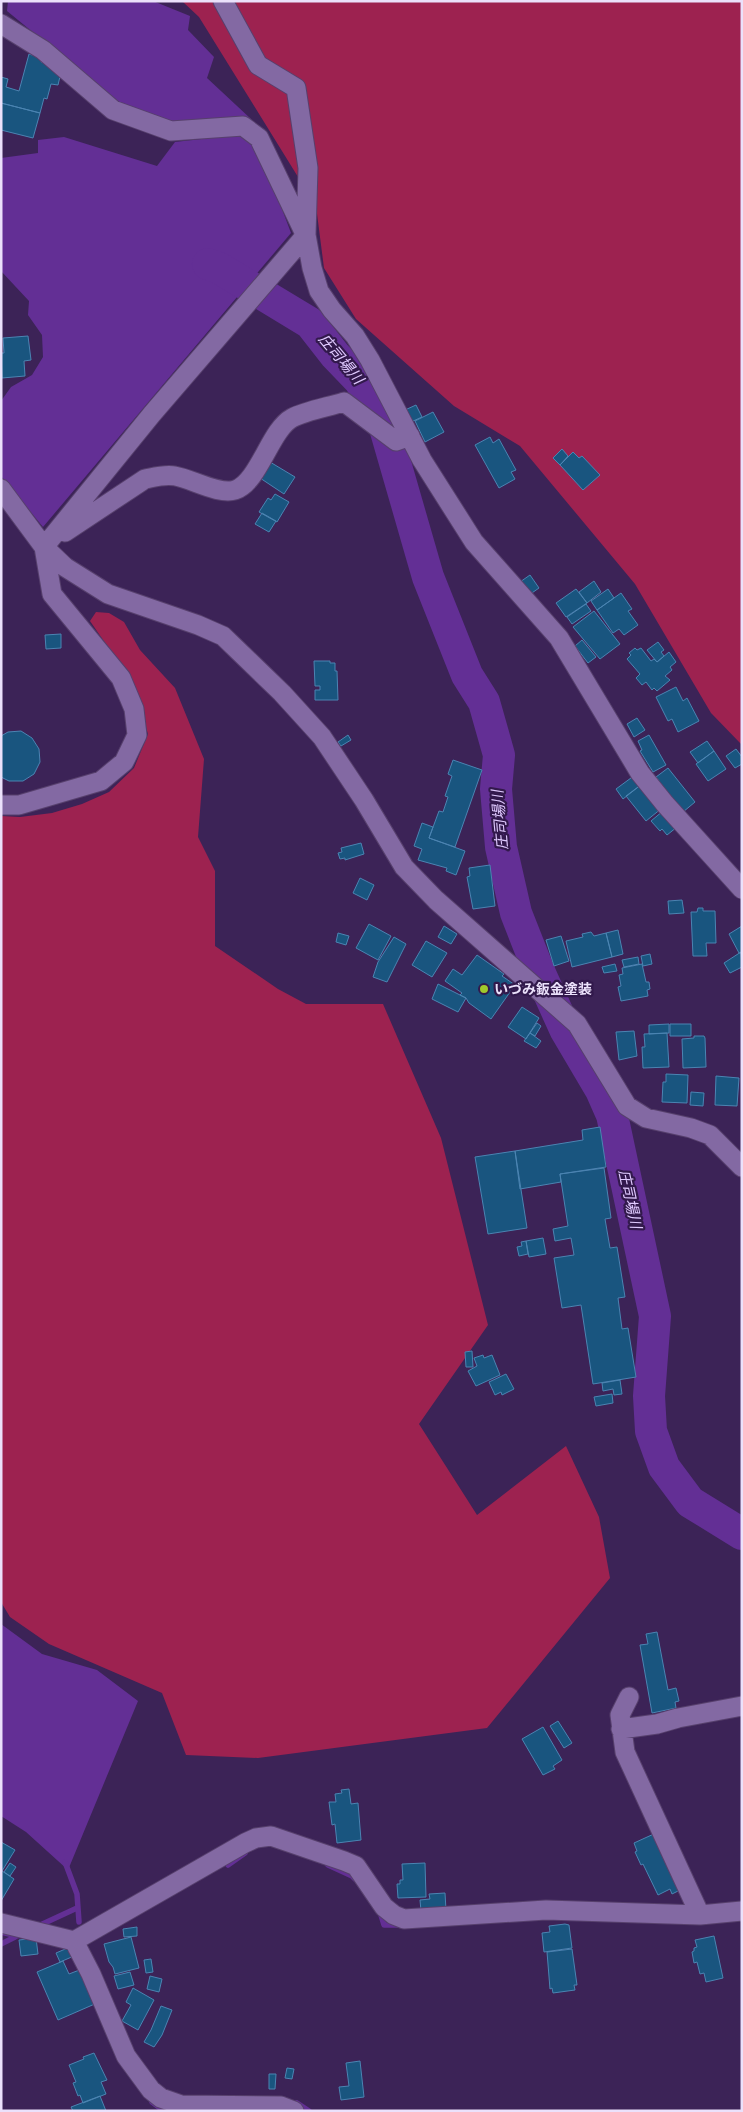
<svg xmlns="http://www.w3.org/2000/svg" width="743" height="2112" viewBox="0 0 743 2112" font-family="'Open Sans','Noto Sans JP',sans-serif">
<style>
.forest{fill:#9d2250}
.water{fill:#632f95}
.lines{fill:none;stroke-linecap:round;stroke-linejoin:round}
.stream{stroke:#632f95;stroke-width:5.5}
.river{stroke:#632f95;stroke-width:32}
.building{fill:#19557f;stroke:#4b84b2}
.minor-casing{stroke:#57406d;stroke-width:21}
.minor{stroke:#8369a3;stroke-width:19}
.poi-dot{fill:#a0c92c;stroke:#32194c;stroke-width:2}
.labels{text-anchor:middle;stroke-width:4.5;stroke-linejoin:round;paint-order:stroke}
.poi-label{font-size:14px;font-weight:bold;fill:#ebe1fb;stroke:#32194c;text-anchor:start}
.water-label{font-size:15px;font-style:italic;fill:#e0caff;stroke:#32194c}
</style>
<rect width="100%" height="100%" fill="#3c2357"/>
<path class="forest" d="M182,1H742V745L711,713L635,584L520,446L454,406L356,319L324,268L316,206L199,17Z
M96,612L109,613L124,622L140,650L175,688L204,759L198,837L215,871V946L278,989L306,1004H383L441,1138L488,1325L419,1424L477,1515L566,1446L599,1517L610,1578L487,1728L258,1758L186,1755L162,1693L49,1644L10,1617L1,1602V816L20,817L52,813L82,804L109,792L134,768L148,734L130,679L90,621Z"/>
<path class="water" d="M8,1H153L190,16L188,30L214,57L207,78L251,119L168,124L117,101L7,11Z
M245,134L261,153L291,233L43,527L1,476V401L11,387L32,375L43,357L42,335L28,315L29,301L1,271V158L38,153V140L64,137L157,166L175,142Z
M1,1624L42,1654L97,1670L138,1701L68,1870L26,1832L1,1816Z"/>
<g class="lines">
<path class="stream" d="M65,1862L77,1894L79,1922
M228,1865L245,1853
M328,1865L352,1876L355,1879
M380,1912L384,1925H399
M36,1927L77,1908
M1,1932L17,1936
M1,1944L15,1937
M152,2102L164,2111
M297,2103L309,2111"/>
<path class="river" d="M208,264L219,268L310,323L335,355L360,381L383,421L428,577L467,675L484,702L499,755L496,789L501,847L516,913L538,969L565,1029L601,1090L612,1115L655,1316L649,1396L651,1431L664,1467L690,1502L742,1534"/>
</g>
<path class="building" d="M29,54L42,58L41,62L52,65L61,72L58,85L51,84L47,99L44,98L40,113L1,103V77L8,79L6,87L19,91Z
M1,103L40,113L33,138L1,130Z
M28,336L31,360L24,361L25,376L2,378L1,353H4L3,338Z
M416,405L422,417L411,422L405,410Z
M433,412L444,432L425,442L415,421Z
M490,437L493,443L499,439L516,470L511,472L515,479L499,488L475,445Z
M562,449L568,456L560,465L553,458Z
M573,452L579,458L582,456L600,475L583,490L560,465Z
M270,462L295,477L284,494L260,478Z
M275,494L289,502L277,522L259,512L268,498L271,500Z
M262,513L276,521L269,532L255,524Z
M530,575L539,588L529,595L520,582Z
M594,581L601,592L587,603L579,592Z
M576,589L587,603L566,617L556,603Z
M608,589L614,598L597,610L591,601Z
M621,593L632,609L628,611L638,625L624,635L619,629L613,633L597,610Z
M586,604L591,611L572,624L567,617Z
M594,611L620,644L600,659L573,627Z
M61,634V648L46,649L45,635Z
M582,640L596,657L588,663L575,646Z
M658,642L664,650L661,652L664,656L657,662L647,650Z
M635,648L637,650L641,648L651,661L654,659L657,662L669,652L676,662L670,667L672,670L665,676L670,680L657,691L654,688L652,690L646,682L642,685L636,678L640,674L627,659L631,655L629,653Z
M314,661H330V663H335V671H337L338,700H315V690H320V686H315Z
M676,687L683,701L687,698L699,721L678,732L672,719L668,721L656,697Z
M637,718L645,730L634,737L627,724Z
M21,731L32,738L39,749L40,762L34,774L23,781H9L1,777V736L8,732Z
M348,735L351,740L341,746L338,742Z
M649,735L666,765L653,772L640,751L642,750L638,741Z
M707,741L714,751L698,763L690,752Z
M736,749L742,757V764L735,768L726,756Z
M714,751L726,769L708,781L696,764Z
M453,760L482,770L455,847L429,838L439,811L443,812L448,797L445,796L452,776L448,774Z
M668,768L695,802L683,812L659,788L662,785L656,777Z
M635,775L642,784L623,799L616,789Z
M642,784L662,808L646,821L626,796Z
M663,811L677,827L667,835L662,829L660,831L651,821Z
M422,823L433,827L429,838L465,851L456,875L446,871L447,868L418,860L422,849L414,846Z
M361,843L364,854L345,860V858L340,859L338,853L342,852L341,848Z
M490,865L495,906L473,909L467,877L470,876L469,868Z
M360,878L374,885L367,900L353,893Z
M682,900L684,913L669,914L668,901Z
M698,908H703V911H715L716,943H706L707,956H693L691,912H697Z
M369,924L391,936L378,960L356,948Z
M444,926L457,934L451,944L438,937Z
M742,926V953H739L729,934Z
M618,930L623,954L612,957L606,933Z
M591,932L594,936L606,933L612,957L572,967L566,941L583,937L582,934Z
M338,933L349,936L346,945L336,942Z
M561,936L569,961L554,966L546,940Z
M394,937L406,944L387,982L373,977L378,962Z
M426,941L447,953L432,977L412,965Z
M741,952L742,967L730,973L724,963Z
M650,954L652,964L643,966L641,956Z
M477,955L504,974L502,976L515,985L491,1019L469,1003L466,998L460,995L462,993L445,981L453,969L462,975Z
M638,957L639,964L624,967L622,960Z
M615,964L617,971L604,973L602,967Z
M642,964L646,982H649L650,989L647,990L648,996L621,1001L618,987L621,986L619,975L623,974L622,968Z
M438,984L466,998L458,1012L432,999Z
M522,1007L539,1018L526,1039L508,1027Z
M537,1023L541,1026L535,1036L530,1033Z
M669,1024V1033L649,1034V1025Z
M670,1024H691V1036H670Z
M634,1031L637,1056L619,1060L616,1032Z
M530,1033L541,1041L536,1048L524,1041Z
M667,1033L669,1067L643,1068L642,1047H645L644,1034Z
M694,1036H704L705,1038L706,1067L683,1068L682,1039L694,1038Z
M666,1074L688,1075L687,1103L662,1102L663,1082H666Z
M716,1076L739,1078L737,1106L715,1105Z
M691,1092L704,1093L703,1106L690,1105Z
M600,1127L606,1167L560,1174L561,1182L520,1189L515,1151L583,1140L582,1130Z
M515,1151L527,1228L488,1234L475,1157Z
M604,1168L611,1218L605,1219L610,1248L617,1247L625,1297L618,1298L622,1329L628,1328L636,1377L593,1384L581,1305L562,1308L554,1258L574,1255L571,1238L555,1241L553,1229L568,1226L560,1174Z
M543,1238L546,1254L529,1257L526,1241Z
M526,1241L528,1254L519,1256L517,1247L522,1246L521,1242Z
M472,1351L473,1367H466L465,1352Z
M483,1355L484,1358L492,1355L500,1375L476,1386L468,1371L477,1366L474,1358Z
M506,1374L514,1389L502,1395L501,1392L495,1395L489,1382Z
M620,1380L622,1394L614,1395L613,1389L603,1391L602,1383Z
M612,1394L613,1403L596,1406L594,1397Z
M657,1632L668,1690L676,1688L679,1701L675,1702L676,1708L652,1713L640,1645L648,1644L646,1634Z
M558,1721L572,1743L564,1748L550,1726Z
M543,1727L562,1760L553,1766L555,1769L543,1775L522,1739Z
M349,1789L351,1804L358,1803L361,1840L337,1843L335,1824L332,1825L329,1802H336L335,1794L342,1793L341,1790Z
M656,1833L682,1889L672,1894L670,1889L658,1895L643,1864L641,1865L635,1852L637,1851L634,1843Z
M1,1842L15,1850L2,1871L14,1879L1,1901Z
M10,1863L16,1867L10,1876L4,1872Z
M425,1863L426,1897L398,1898L397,1884H400V1880H403L402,1864Z
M445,1893L446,1910L421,1911L420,1900L430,1899L429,1894Z
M565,1924L569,1925L572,1948L544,1952L542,1933L550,1932L549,1926Z
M137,1927V1936L124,1937L123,1929Z
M714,1936L723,1978L706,1982L704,1973L700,1974L697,1962L694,1963L692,1952L694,1951V1948L697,1947L695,1940Z
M131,1937L139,1968L115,1974L113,1967L109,1962L104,1944Z
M36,1938L38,1954L21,1956L19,1940Z
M70,1947L74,1956L60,1962L56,1953Z
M572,1949L577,1985H574L575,1990L553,1993L552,1988L550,1989L547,1952Z
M151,1959L153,1972L146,1973L144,1960Z
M63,1961L69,1974L82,1969L97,2003L58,2020L37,1972Z
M130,1972L134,1985L118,1989L114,1976Z
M150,1976L162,1979L159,1992L147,1989Z
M133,1988L154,2000L138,2030L122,2021L131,2005L126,2002Z
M161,2006L172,2010L162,2035L154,2047L144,2042L151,2030Z
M94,2053L107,2080L101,2082L106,2094L83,2103L80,2095L78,2096L73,2083L76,2082L69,2065L84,2059L83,2057Z
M360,2061L364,2097L341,2100L339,2087L349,2086L346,2063Z
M287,2068L294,2069L292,2079L285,2078Z
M269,2074H276L275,2089H269Z
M100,2096L106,2111H73L71,2107Z"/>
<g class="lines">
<g class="minor-casing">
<path id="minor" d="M223,1L258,65L296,88L308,168L306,235L312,268L319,291L332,310L355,336L370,360L422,460L474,542L559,638L640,773L665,804L742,889
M1,24L43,50L113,110L171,131L243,126L259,138L304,232
M1,489L44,547L65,567L108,594L198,625L223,636L282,693L322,737L364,800L404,867L436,900L577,1024L627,1106L646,1118L691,1128L710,1135L742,1167
M65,532L145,479C155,477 165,474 175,476C192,479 219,495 235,490C259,482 270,430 292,418C305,411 328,407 344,402L396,441L410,436
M1,805H19L101,781L124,762L137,735L134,709L121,678L52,594L44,547L152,414L306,235
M629,1697L620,1715L625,1752L700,1915
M621,1729L657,1724L678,1718L742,1706
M1,1923L74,1941L245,1843L256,1838L271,1836L344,1861L356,1866L384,1907L394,1915L404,1919L546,1910L700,1915L742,1911
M74,1941L91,1974L126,2056L151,2090L161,2098L181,2105L281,2106L294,2111"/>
</g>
<use href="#minor" class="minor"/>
</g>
<circle class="poi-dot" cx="484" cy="989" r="5"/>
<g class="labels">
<g class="poi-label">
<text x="494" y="994">いづみ鈑金塗装</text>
</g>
<g class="water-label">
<text transform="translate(341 359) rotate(50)" y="5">庄司場川</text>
<text transform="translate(500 820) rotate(-95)" y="5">庄司場川</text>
<text transform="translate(630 1199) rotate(78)" y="5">庄司場川</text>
</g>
</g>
<rect width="743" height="2112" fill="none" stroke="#ebe1fb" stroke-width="5"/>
</svg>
